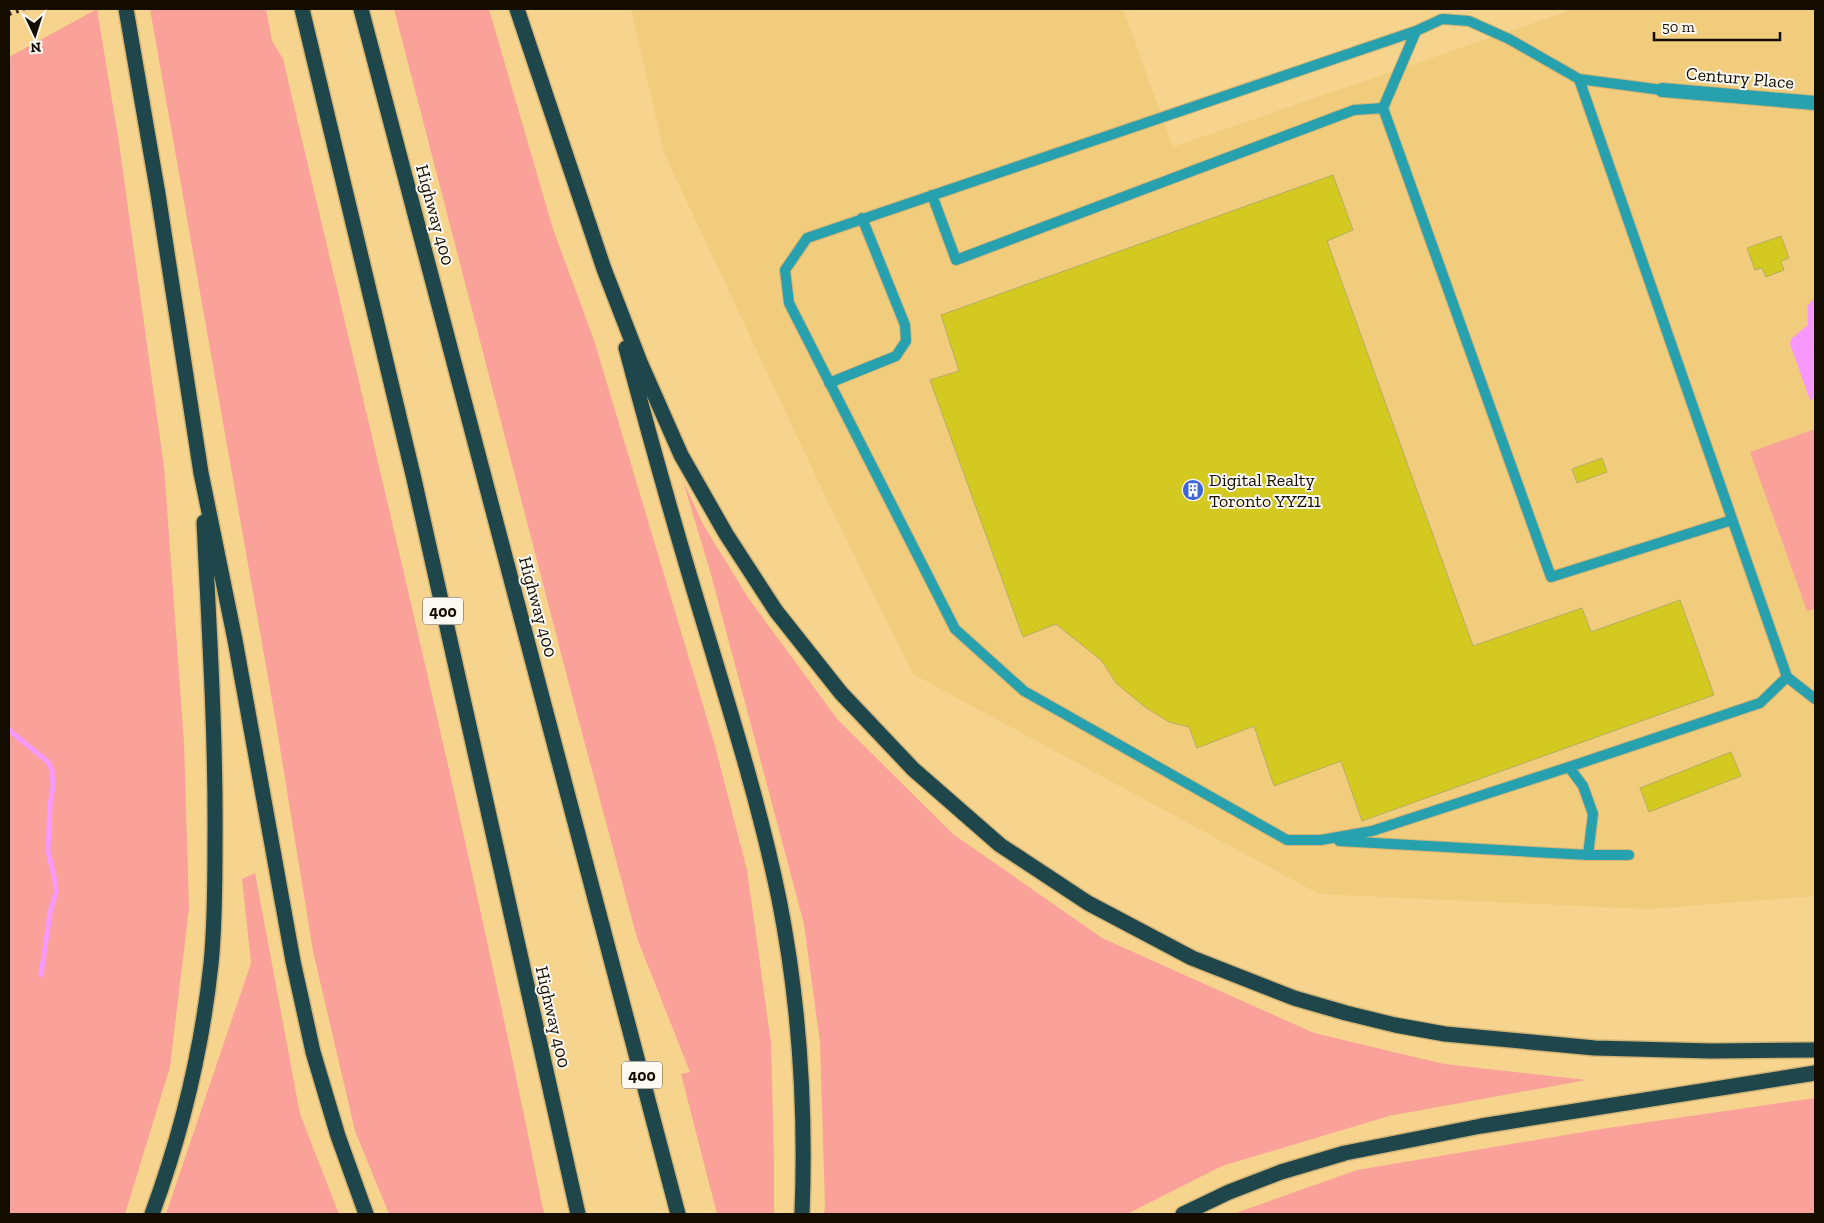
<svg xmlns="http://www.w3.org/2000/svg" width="1824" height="1223" viewBox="0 0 1824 1223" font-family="'Zilla Slab',serif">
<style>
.built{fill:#f1cc7d}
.green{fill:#faa19a}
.water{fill:#f799fc}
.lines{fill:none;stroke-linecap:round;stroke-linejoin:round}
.stream{stroke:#f799fc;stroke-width:5}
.building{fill:#d4c921;stroke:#b3ae64}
.service-casing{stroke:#d2b477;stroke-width:12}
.minor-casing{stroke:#d2b477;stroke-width:16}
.motorway-casing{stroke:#d2b477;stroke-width:18}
.service{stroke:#28a1ae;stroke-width:10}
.minor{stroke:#28a1ae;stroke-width:14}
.motorway{stroke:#1f474b;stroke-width:15}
.rail{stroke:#352814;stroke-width:4;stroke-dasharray:2.5 5;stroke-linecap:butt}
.labels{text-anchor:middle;stroke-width:4;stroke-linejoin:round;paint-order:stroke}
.shield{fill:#fcf9f2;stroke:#5a5349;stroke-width:1}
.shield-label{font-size:16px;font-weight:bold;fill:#150c00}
.street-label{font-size:18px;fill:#150c00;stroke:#fcf9f2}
.poi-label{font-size:18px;fill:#150c00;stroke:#fcf9f2;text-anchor:start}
</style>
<rect width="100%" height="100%" fill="#f6d48e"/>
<path class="built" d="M631,9H1123L1173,147L1574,9H1815V896L1649,909L1319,894L913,674L825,496L664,153Z"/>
<path class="green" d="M97,9L119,143L164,467L184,742L189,908L170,1067L125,1214H9V57Z
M150,9H266L272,41L283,59C373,443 467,827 544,1214H389L355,1131L313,951L275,717Z
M394,9H489L553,229L594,340L714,742L747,870L771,1043L774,1160V1214H717L681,1074L690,1072L637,938L570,688Z
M1815,429V609L1807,611L1750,452Z
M683,481L704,526L749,599L838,720L953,834L1102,938L1314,1033L1444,1064L1587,1080L1389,1116L1222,1166L1127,1214H824L825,1206L820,1043L804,924L710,571Z
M255,873L300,1114L339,1214H166L251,963L242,879Z
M1815,1098V1214H1233L1357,1170L1601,1129Z"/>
<path class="water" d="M1815,299V398L1810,400L1790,344L1792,338L1808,325C1809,315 1803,304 1815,299Z"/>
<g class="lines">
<path class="stream" d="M9,730L48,762L52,770L53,787L50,804L48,851L55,881L56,892L50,913L41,975"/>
</g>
<path class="building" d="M1333,175L1353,230L1327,241L1473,646L1582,608L1591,632L1680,600L1714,695L1362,821L1341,761L1274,786L1254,726L1197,748L1189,727L1169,722L1145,707L1116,683L1102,661L1056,624L1023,637L930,380L959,371L941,315Z
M1781,236L1789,258L1781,261L1784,270L1766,277L1762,268L1755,270L1747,248Z
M1602,458L1607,472L1577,483L1572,469Z
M1731,752L1741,776L1649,812L1640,788Z"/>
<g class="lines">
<g class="service-casing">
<path id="service" d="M1579,79L1787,677L1760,703L1569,767L1372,831L1321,840H1287L1024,691L955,629L789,303L785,270L807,238L1416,31L1442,19L1469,21L1509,39L1579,79L1662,90
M1383,108L1551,577L1732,520
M932,195L956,260L1354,110L1383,108L1416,31
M829,383L896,356L906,341L905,325L862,218
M1787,677L1815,699
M1569,767L1583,786L1593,814L1588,855
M1339,841L1588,855H1629"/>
</g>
<g class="minor-casing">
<path id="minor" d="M1662,90L1815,103"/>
</g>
<g class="motorway-casing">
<path id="motorway" d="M126,9L158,194L201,473L235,640L293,961L313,1052L338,1136L366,1214
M302,9L414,479L578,1214
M361,9L678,1214
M517,9L604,269L640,362L681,455L726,534L776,611L841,693L913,769L1000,845L1088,903L1192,958L1294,998L1346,1013L1395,1025L1445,1034L1595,1048L1711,1051L1815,1050
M626,348C651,442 677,535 705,627C732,717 760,807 779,899C799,1000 806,1111 802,1214
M152,1214C181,1135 202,1049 211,964C215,925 215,883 215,843C216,736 209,629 204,522
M1183,1214L1229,1192L1281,1172L1345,1153L1481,1126L1815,1073"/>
</g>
<use href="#service" class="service"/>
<use href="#minor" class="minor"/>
<use href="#motorway" class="motorway"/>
<path class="rail" d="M9,14L24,9"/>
</g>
<defs>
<g id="building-disc" transform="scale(1.125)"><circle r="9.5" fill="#3d67d8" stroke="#fcf9f2"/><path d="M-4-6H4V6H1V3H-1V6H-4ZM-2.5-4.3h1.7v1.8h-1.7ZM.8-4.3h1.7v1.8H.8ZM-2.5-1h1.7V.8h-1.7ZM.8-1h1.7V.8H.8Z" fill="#fff"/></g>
</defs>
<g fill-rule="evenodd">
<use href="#building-disc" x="1193" y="490"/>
</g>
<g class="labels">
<g class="shield">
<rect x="423" y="597.5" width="40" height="27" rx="4"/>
<rect x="622" y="1061.5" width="40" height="27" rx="4"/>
</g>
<g class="shield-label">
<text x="443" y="617">400</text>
<text x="642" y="1081">400</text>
</g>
<g class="street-label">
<text transform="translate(1740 78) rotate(5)" y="6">Century Place</text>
<text transform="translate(435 215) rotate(75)" y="6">Highway 400</text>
<text transform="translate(538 607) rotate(75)" y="6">Highway 400</text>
<text transform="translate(553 1017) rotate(77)" y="6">Highway 400</text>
</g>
<g class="poi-label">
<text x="1209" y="486">Digital Realty<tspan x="1209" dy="21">Toronto YYZ11</tspan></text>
</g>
</g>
<rect width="1824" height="1223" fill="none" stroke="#150c00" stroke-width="20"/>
<g transform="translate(35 35) rotate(176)" stroke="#fcf9f2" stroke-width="4" paint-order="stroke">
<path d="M0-4L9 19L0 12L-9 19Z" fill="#150c00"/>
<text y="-8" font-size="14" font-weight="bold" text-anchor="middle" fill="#150c00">N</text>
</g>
<path d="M1654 32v8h126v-8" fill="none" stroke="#150c00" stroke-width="2.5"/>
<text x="1662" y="32" font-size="15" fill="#150c00" stroke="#fcf9f2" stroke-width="4" paint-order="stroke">50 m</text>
</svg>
